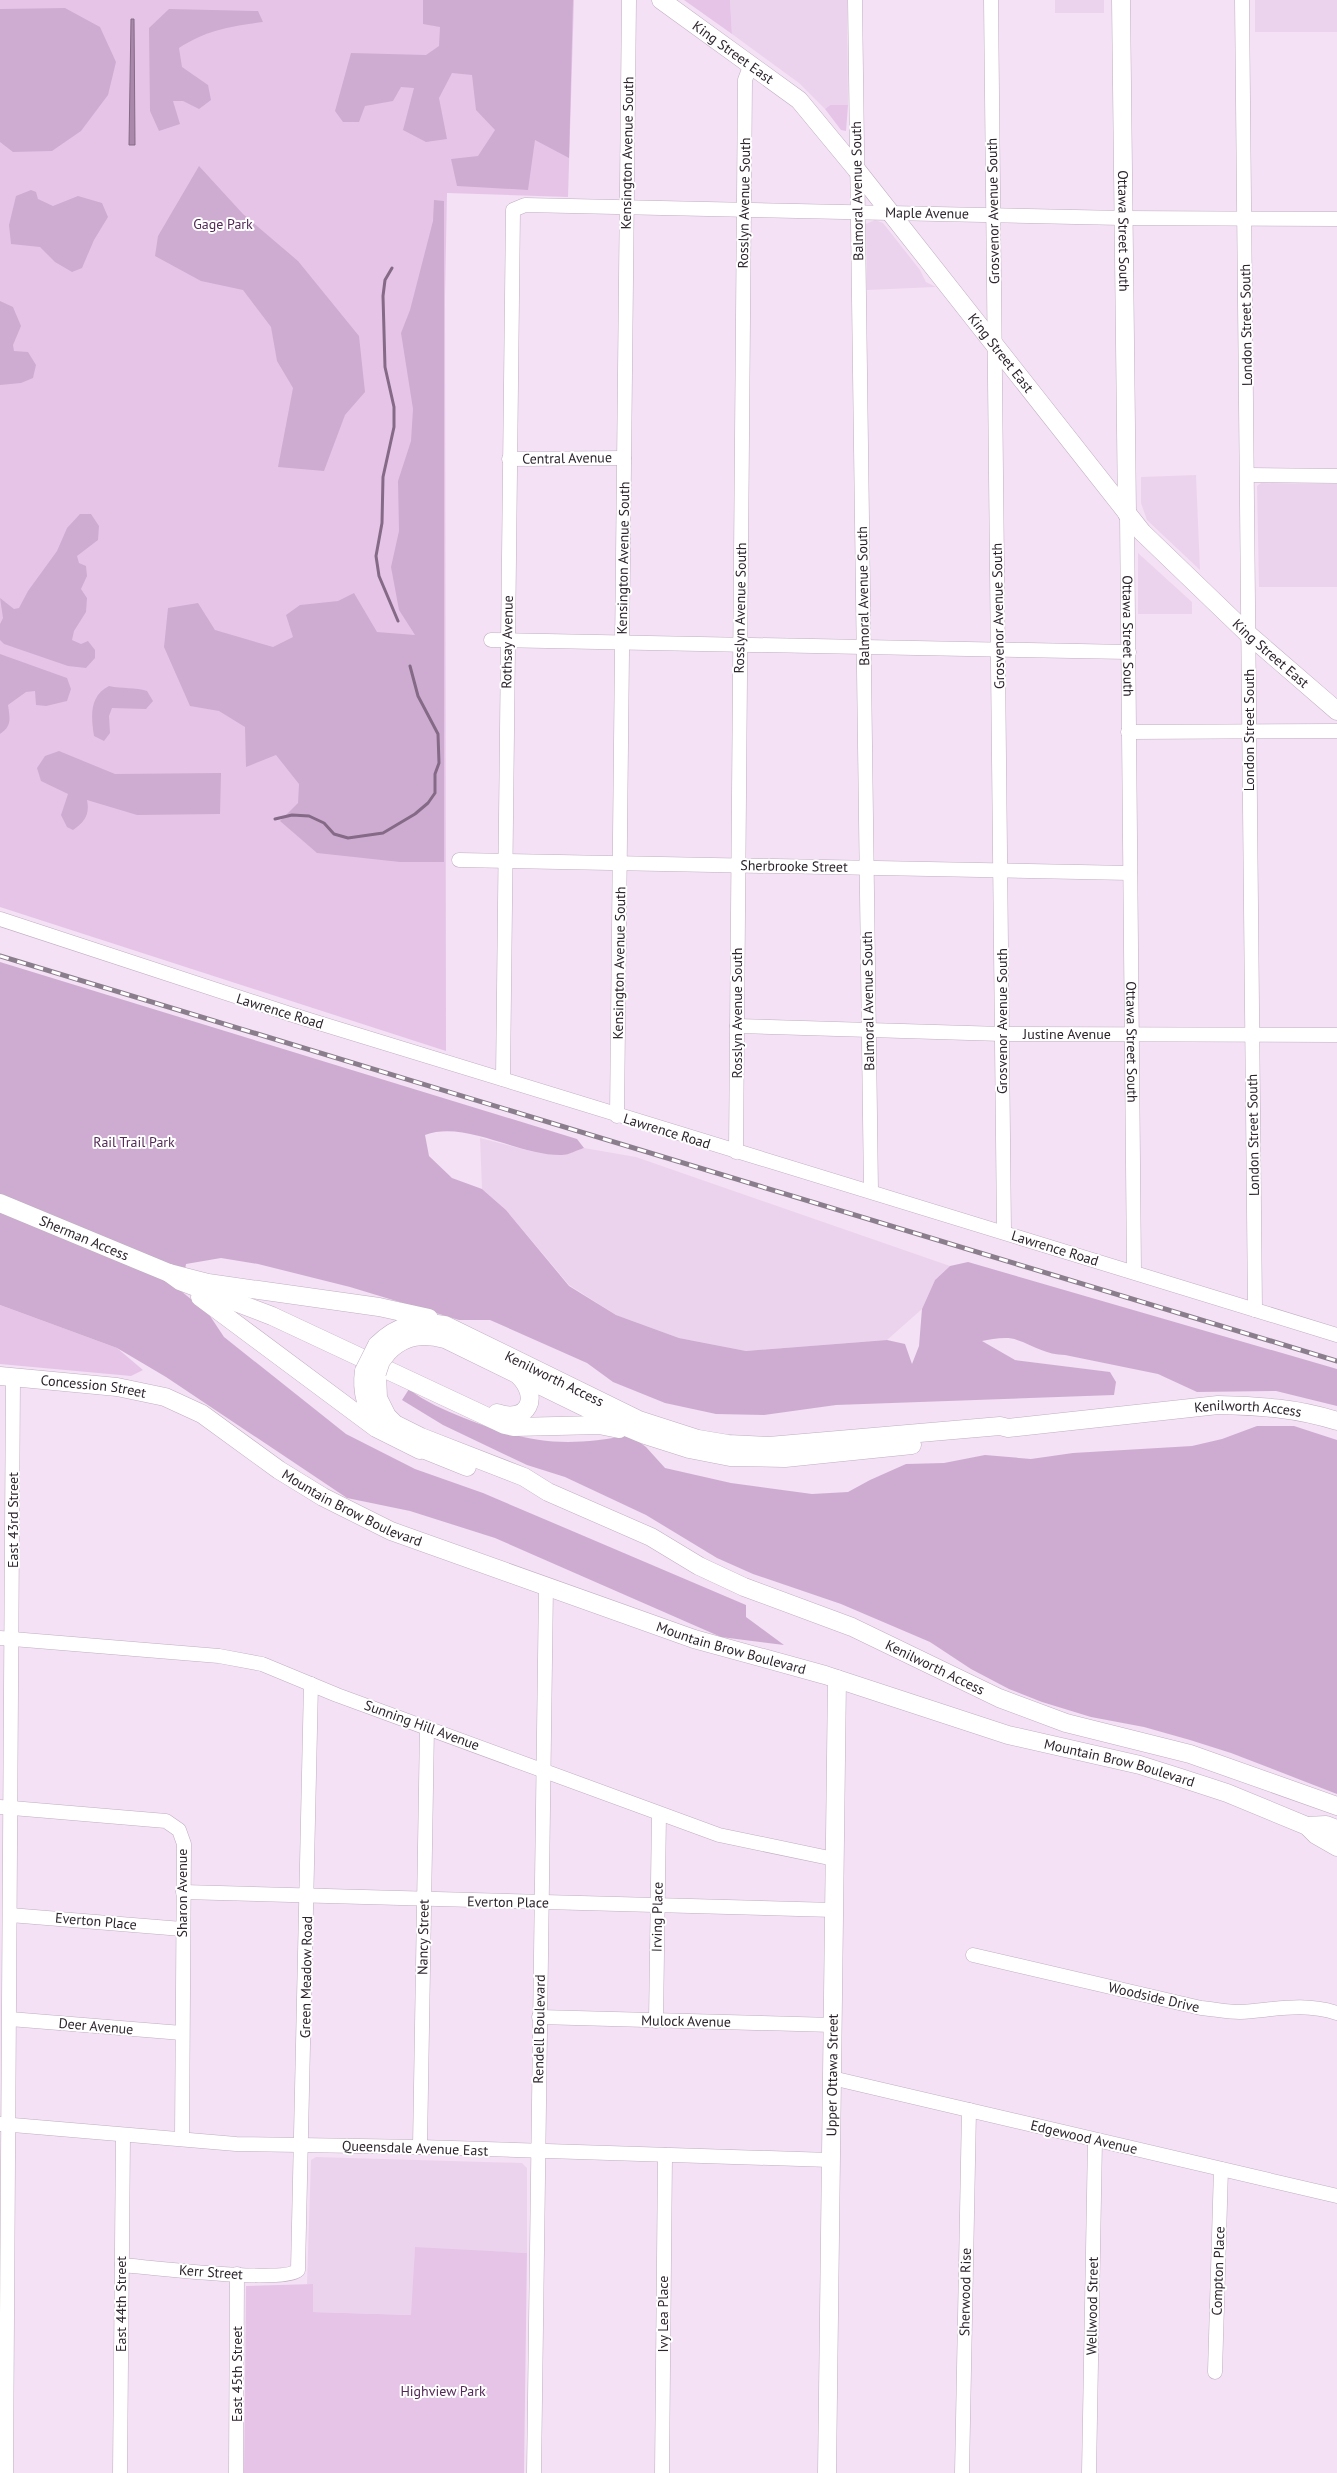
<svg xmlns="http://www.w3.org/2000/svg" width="1337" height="2473" viewBox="0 0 1337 2473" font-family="'PT Sans',sans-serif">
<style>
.built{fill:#ecd3ed}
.green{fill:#e6c4e8}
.forest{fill:#ceacd1}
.water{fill:#aa88ac;stroke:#846a86}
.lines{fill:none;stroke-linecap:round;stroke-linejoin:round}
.stream{stroke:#846a86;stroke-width:3}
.minor-casing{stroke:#c0aec1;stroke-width:15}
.major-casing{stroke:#c0aec1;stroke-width:19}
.minor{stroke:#fff;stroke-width:14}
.major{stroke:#fff;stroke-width:18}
.rail-casing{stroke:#8b7e8c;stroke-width:5}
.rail{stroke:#fff;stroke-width:3;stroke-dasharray:9;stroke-linecap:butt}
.major-bridge-casing{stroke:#c0aec1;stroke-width:19;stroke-linecap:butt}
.major-bridge{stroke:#fff;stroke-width:18}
.labels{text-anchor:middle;stroke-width:4;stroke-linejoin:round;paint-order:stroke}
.street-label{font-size:14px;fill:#2c252c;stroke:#fff}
.park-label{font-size:14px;fill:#532857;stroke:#fff}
</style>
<rect width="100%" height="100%" fill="#f4e1f5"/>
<path class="built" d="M730,0H847L848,105H830L825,109L799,83L732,34Z
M1055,0H1104V13H1055Z
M1255,0H1337V32H1255Z
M875,220L883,223L920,270L926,282L936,287L867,290L866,224Z
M1196,475L1200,570L1147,520L1141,503V477Z
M1261,483L1337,484V587H1259L1257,486Z
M1138,553L1192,602V614H1138Z
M480,1138L530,1151L563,1155L584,1148L636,1157L950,1266L935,1280L922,1309L887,1340L746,1351L679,1338L616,1315L569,1285L506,1210L482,1189Z
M316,2157L522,2163L527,2168V2253L415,2248L412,2315L313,2312V2284H307L311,2160Z"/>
<path class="green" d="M0,0H574L568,197L447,193L445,296L446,1051L0,907Z
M684,0H730L732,34Z
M830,105H848L846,131L841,130L825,109Z
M0,1305L117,1348L143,1370L131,1376L0,1364Z
M415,2247L527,2253L524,2473H244L246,2286L313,2284V2312L411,2315Z"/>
<path class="forest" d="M423,0H573L569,158L535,140L528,190L457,186L451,159L478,156L495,130L476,110L472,75L452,73L439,98L447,139L426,142L403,130L414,88L401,87L393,101L365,106L359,122H343L335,111L351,53L426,55L439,46L440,27L423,24Z
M65,8L100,27L116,62L108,95L81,131L52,151L13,152L0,142V9Z
M169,9L258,11L263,22C231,26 206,30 179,48L182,67L208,85L211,100L199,109L183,101H173L180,124L159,131L150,111L149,28Z
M199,166L243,214L298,261L359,336L365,392L345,415L324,471L278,467L293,388L277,361L271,327L243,290L201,281L155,256L158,236Z
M31,190L36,192L38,199L53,206L78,196L102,203L108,217L94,240L82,268L72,272L55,262L40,247L11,244L9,225L16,196Z
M434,200L444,201V862H400L317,853L280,821L298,803L299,784L276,755L246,767L245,727L219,711L190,706L164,647L168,608L198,603L215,630L273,647L293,637L286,615L300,605L338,601L354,593L377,632L415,635L399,610L391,567L399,531L398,481L411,441L413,409L401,333L410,310L433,221Z
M0,301L13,307L21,326L13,345L14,351L28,352L36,365L33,378L21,383L0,385Z
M80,514H91L99,526L98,540L77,556L79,563L86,566L87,576L81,589L87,598L86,612L74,631L72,640L81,644L88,641L95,650V658L86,668L68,666L4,644L0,640V624L3,618L0,598L14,609L19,608L28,591L57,551L67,528Z
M0,654L67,678L71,689L67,701L46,706L36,705L35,691L26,692L8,705C10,719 12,726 0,734Z
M109,686C122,689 136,687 147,691L153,701L146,709L112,708L109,716L110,733L104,741L94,736C91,717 89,696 109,686Z
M59,751L115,774L221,773L220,814L137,815L87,800C90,814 85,822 73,830L67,827L61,815L68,794L41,781L37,768L45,756Z
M0,962L577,1139L584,1148C577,1150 569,1155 562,1155C518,1156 466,1120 425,1135L429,1156L452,1178L482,1189L506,1210L569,1286L616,1315L679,1338L746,1351L887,1340L905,1344L912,1364L919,1346L922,1309L935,1280L950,1266L968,1262L1337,1369V1406L1276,1391L1197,1392L1158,1374L1065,1355C1046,1355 1035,1346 1017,1340C1008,1336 992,1339 982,1341L1015,1360L1110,1372L1116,1382L1114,1395L836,1405L764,1415L716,1414L665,1403L613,1382L587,1363L490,1320H459L350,1287L258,1264L221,1258L186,1264L181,1291L208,1313L224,1337L346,1434L415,1469L483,1493L746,1605V1617L784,1645L721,1637L495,1538L410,1511L347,1498L166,1377L117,1348L0,1305Z
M409,1389C425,1402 445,1410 464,1418C527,1443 563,1448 630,1435L646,1447L665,1468L731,1483L812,1494L848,1492L870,1480L906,1464L944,1463L985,1455L1031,1459L1073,1453L1192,1446L1222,1439L1257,1426H1294L1337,1440V1794L1231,1753L1190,1740L1144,1727L1091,1717L1042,1702L1009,1689L971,1669L930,1642L841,1604L753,1574L717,1558L646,1515L565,1477L527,1465L443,1425L402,1400Z"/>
<path class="water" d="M131,19H134L135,145H129Z"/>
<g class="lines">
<path class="stream" d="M392,268L385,280L383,296L385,367L394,407V427L383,477L382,523L376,556L379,576L398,621
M275,819L292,815L309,816L324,823L334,834L348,838L383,833L415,814L428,803L435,793V774L439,763L438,734L418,696L410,666"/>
<g class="minor-casing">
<g id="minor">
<path d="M855,0L871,1191"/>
<path d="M991,0L1004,1232"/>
<path d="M1242,0L1255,1310"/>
<path d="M509,459L624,458"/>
<path d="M1248,475L1337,476"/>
<path id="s1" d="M1127,514L1134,1272"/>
<path d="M491,640L1129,652"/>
<path d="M1128,732L1337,731"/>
<path d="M459,860L1130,873"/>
<path d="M0,919L293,1015L1337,1335"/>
<path d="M737,1026L1002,1034L1337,1035"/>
<path d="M503,1079L513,210L525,205L1122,218L1337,219"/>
<path d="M617,1116L629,0"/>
<path d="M736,1152L745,80L751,64"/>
<path d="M0,1638L219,1656L262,1664L337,1695L719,1835L834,1859"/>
<path d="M0,1807L166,1821L179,1830L184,1844L182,2139"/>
<path d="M183,1892L834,1910"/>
<path d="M10,1915L182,1929"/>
<path d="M973,1955L1201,2008C1214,2009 1227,2012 1240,2012C1275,2010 1302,2002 1337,2013"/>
<path d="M539,2017L833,2025"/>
<path d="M10,2019L182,2033"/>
<path d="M656,2021L659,1814"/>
<path d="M832,2078L1337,2196"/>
<path d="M1,2124L236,2144L420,2147L830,2160"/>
<path d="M420,2147L427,1727"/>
<path d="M122,2265C148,2267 284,2284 298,2270L311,1684"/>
<path d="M1215,2372L1221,2169"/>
<path d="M6,2473L13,1377"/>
<path d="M120,2473L123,2135"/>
<path d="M236,2473L237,2274"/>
<path d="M534,2473L546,1586"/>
<path d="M662,2473L665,2155"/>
<path d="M962,2473L969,2110"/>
<path d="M1089,2473L1095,2140"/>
</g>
</g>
<g class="major-casing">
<g id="major">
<path id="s2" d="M661,0L799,100L856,169L1142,532L1248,634L1337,711"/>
<path id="s3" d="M1121,0L1127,514"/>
<path id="s4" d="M0,1203L169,1273L208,1283L379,1307L429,1318"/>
<path d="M169,1273L180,1281L272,1316L505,1425L514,1427L599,1425L619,1429"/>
<path d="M200,1297L376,1428L420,1450"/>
<path id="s5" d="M377,1345C397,1325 418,1320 445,1325L639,1420L698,1439L728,1444L769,1446L1000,1426L1008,1428L1218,1405C1260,1406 1296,1408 1337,1421"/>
<path d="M388,1352C404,1335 424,1333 445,1339L621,1425L645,1435L689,1449L730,1457L785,1458L912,1445"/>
<path d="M364,1371C361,1390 366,1413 381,1427"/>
<path id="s6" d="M377,1373L378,1398L387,1416L395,1424L421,1437L524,1477L548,1492L651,1537L699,1566L744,1587L852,1627L999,1698L1066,1723L1190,1754L1337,1806"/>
<path id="s7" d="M0,1376L117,1387L165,1397L202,1414L279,1470L323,1497L391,1531L694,1639L825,1675L1008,1735L1140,1765L1181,1778L1227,1793L1307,1826L1316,1835L1337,1847"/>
<path d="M497,1413C528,1424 541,1397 518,1375"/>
<path d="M410,1444L467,1467"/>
<path d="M1307,1826L1326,1825L1337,1829"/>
<path id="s8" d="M827,2473L837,1679"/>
</g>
</g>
<use href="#minor" class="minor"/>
<use href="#major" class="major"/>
<g class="rail-casing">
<path id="rail" d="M0,956L1337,1361"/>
</g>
<use href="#rail" class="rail"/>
<g class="major-bridge-casing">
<path id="major-bridge" d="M364,1371L377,1345
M377,1373L381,1361L388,1352"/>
</g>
<use href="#major-bridge" class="major-bridge"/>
</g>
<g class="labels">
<g class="street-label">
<text dy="5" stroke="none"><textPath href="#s2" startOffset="89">King Street East</textPath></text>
<text transform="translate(627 153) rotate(-89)" y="5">Kensington Avenue South</text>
<text transform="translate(857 191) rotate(-91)" y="5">Balmoral Avenue South</text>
<text transform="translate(744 203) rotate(-89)" y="5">Rosslyn Avenue South</text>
<text transform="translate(993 211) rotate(-91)" y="5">Grosvenor Avenue South</text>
<text transform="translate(927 213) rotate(1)" y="5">Maple Avenue</text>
<text dy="5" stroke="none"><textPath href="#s3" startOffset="231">Ottawa Street South</textPath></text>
<text transform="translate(1246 325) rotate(-91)" y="5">London Street South</text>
<text dy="5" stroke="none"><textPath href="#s2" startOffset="494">King Street East</textPath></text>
<text transform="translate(567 458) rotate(-1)" y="5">Central Avenue</text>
<text transform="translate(623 558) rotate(-89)" y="5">Kensington Avenue South</text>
<text transform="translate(863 596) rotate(-91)" y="5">Balmoral Avenue South</text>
<text transform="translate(740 608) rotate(-89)" y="5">Rosslyn Avenue South</text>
<text transform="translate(998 616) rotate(-91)" y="5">Grosvenor Avenue South</text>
<text dy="5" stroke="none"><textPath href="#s1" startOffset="122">Ottawa Street South</textPath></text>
<text transform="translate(507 642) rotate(-89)" y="5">Rothsay Avenue</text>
<text dy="5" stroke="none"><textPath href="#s2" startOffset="899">King Street East</textPath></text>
<text transform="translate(1249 730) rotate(-90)" y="5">London Street South</text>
<text transform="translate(794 866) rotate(1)" y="5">Sherbrooke Street</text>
<text transform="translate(619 963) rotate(-89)" y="5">Kensington Avenue South</text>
<text transform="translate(868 1001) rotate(-91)" y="5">Balmoral Avenue South</text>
<text transform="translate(280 1011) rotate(17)" y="5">Lawrence Road</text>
<text transform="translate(737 1013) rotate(-90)" y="5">Rosslyn Avenue South</text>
<text transform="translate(1002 1021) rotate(-90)" y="5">Grosvenor Avenue South</text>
<text x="1067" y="1039">Justine Avenue</text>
<text dy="5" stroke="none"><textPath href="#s1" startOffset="528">Ottawa Street South</textPath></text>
<text transform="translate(667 1131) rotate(17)" y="5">Lawrence Road</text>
<text transform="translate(1253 1135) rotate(-91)" y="5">London Street South</text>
<text dy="5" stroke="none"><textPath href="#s4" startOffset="91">Sherman Access</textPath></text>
<text transform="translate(1055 1248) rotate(17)" y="5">Lawrence Road</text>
<text dy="5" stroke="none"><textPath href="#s5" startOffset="196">Kenilworth Access</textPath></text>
<text dy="5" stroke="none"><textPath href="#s7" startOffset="94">Concession Street</textPath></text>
<text dy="5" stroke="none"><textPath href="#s5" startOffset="905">Kenilworth Access</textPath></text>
<text dy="5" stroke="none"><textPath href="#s7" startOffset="385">Mountain Brow Boulevard</textPath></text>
<text transform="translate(13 1520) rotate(-90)" y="5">East 43rd Street</text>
<text dy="5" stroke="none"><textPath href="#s7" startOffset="790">Mountain Brow Boulevard</textPath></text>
<text dy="5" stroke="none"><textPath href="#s6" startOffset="650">Kenilworth Access</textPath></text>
<text transform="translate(422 1725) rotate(20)" y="5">Sunning Hill Avenue</text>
<text dy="5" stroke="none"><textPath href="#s7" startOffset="1195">Mountain Brow Boulevard</textPath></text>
<text transform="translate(182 1893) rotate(-90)" y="5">Sharon Avenue</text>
<text transform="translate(508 1902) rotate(1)" y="5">Everton Place</text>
<text transform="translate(657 1917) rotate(-89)" y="5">Irving Place</text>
<text transform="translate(96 1921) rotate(5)" y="5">Everton Place</text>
<text transform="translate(423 1937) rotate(-89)" y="5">Nancy Street</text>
<text transform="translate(306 1977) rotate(-89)" y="5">Green Meadow Road</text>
<text transform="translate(1154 1997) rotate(13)" y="5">Woodside Drive</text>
<text transform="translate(686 2021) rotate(1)" y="5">Mulock Avenue</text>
<text transform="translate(96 2026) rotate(5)" y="5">Deer Avenue</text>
<text transform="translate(539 2029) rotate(-89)" y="5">Rendell Boulevard</text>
<text dy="5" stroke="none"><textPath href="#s8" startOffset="398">Upper Ottawa Street</textPath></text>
<text transform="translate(1084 2137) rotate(13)" y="5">Edgewood Avenue</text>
<text transform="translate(415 2148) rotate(2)" y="5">Queensdale Avenue East</text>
<text transform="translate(1218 2271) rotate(-88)" y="5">Compton Place</text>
<text transform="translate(211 2272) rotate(4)" y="5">Kerr Street</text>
<text transform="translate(965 2292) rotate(-89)" y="5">Sherwood Rise</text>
<text transform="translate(121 2304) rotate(-90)" y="5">East 44th Street</text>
<text transform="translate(1092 2306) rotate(-89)" y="5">Wellwood Street</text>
<text transform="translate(663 2314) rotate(-90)" y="5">Ivy Lea Place</text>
<text transform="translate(237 2374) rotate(-90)" y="5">East 45th Street</text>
</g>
<g class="park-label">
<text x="223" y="229">Gage Park</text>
<text x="134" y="1147">Rail Trail Park</text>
<text x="443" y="2396">Highview Park</text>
</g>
</g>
</svg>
